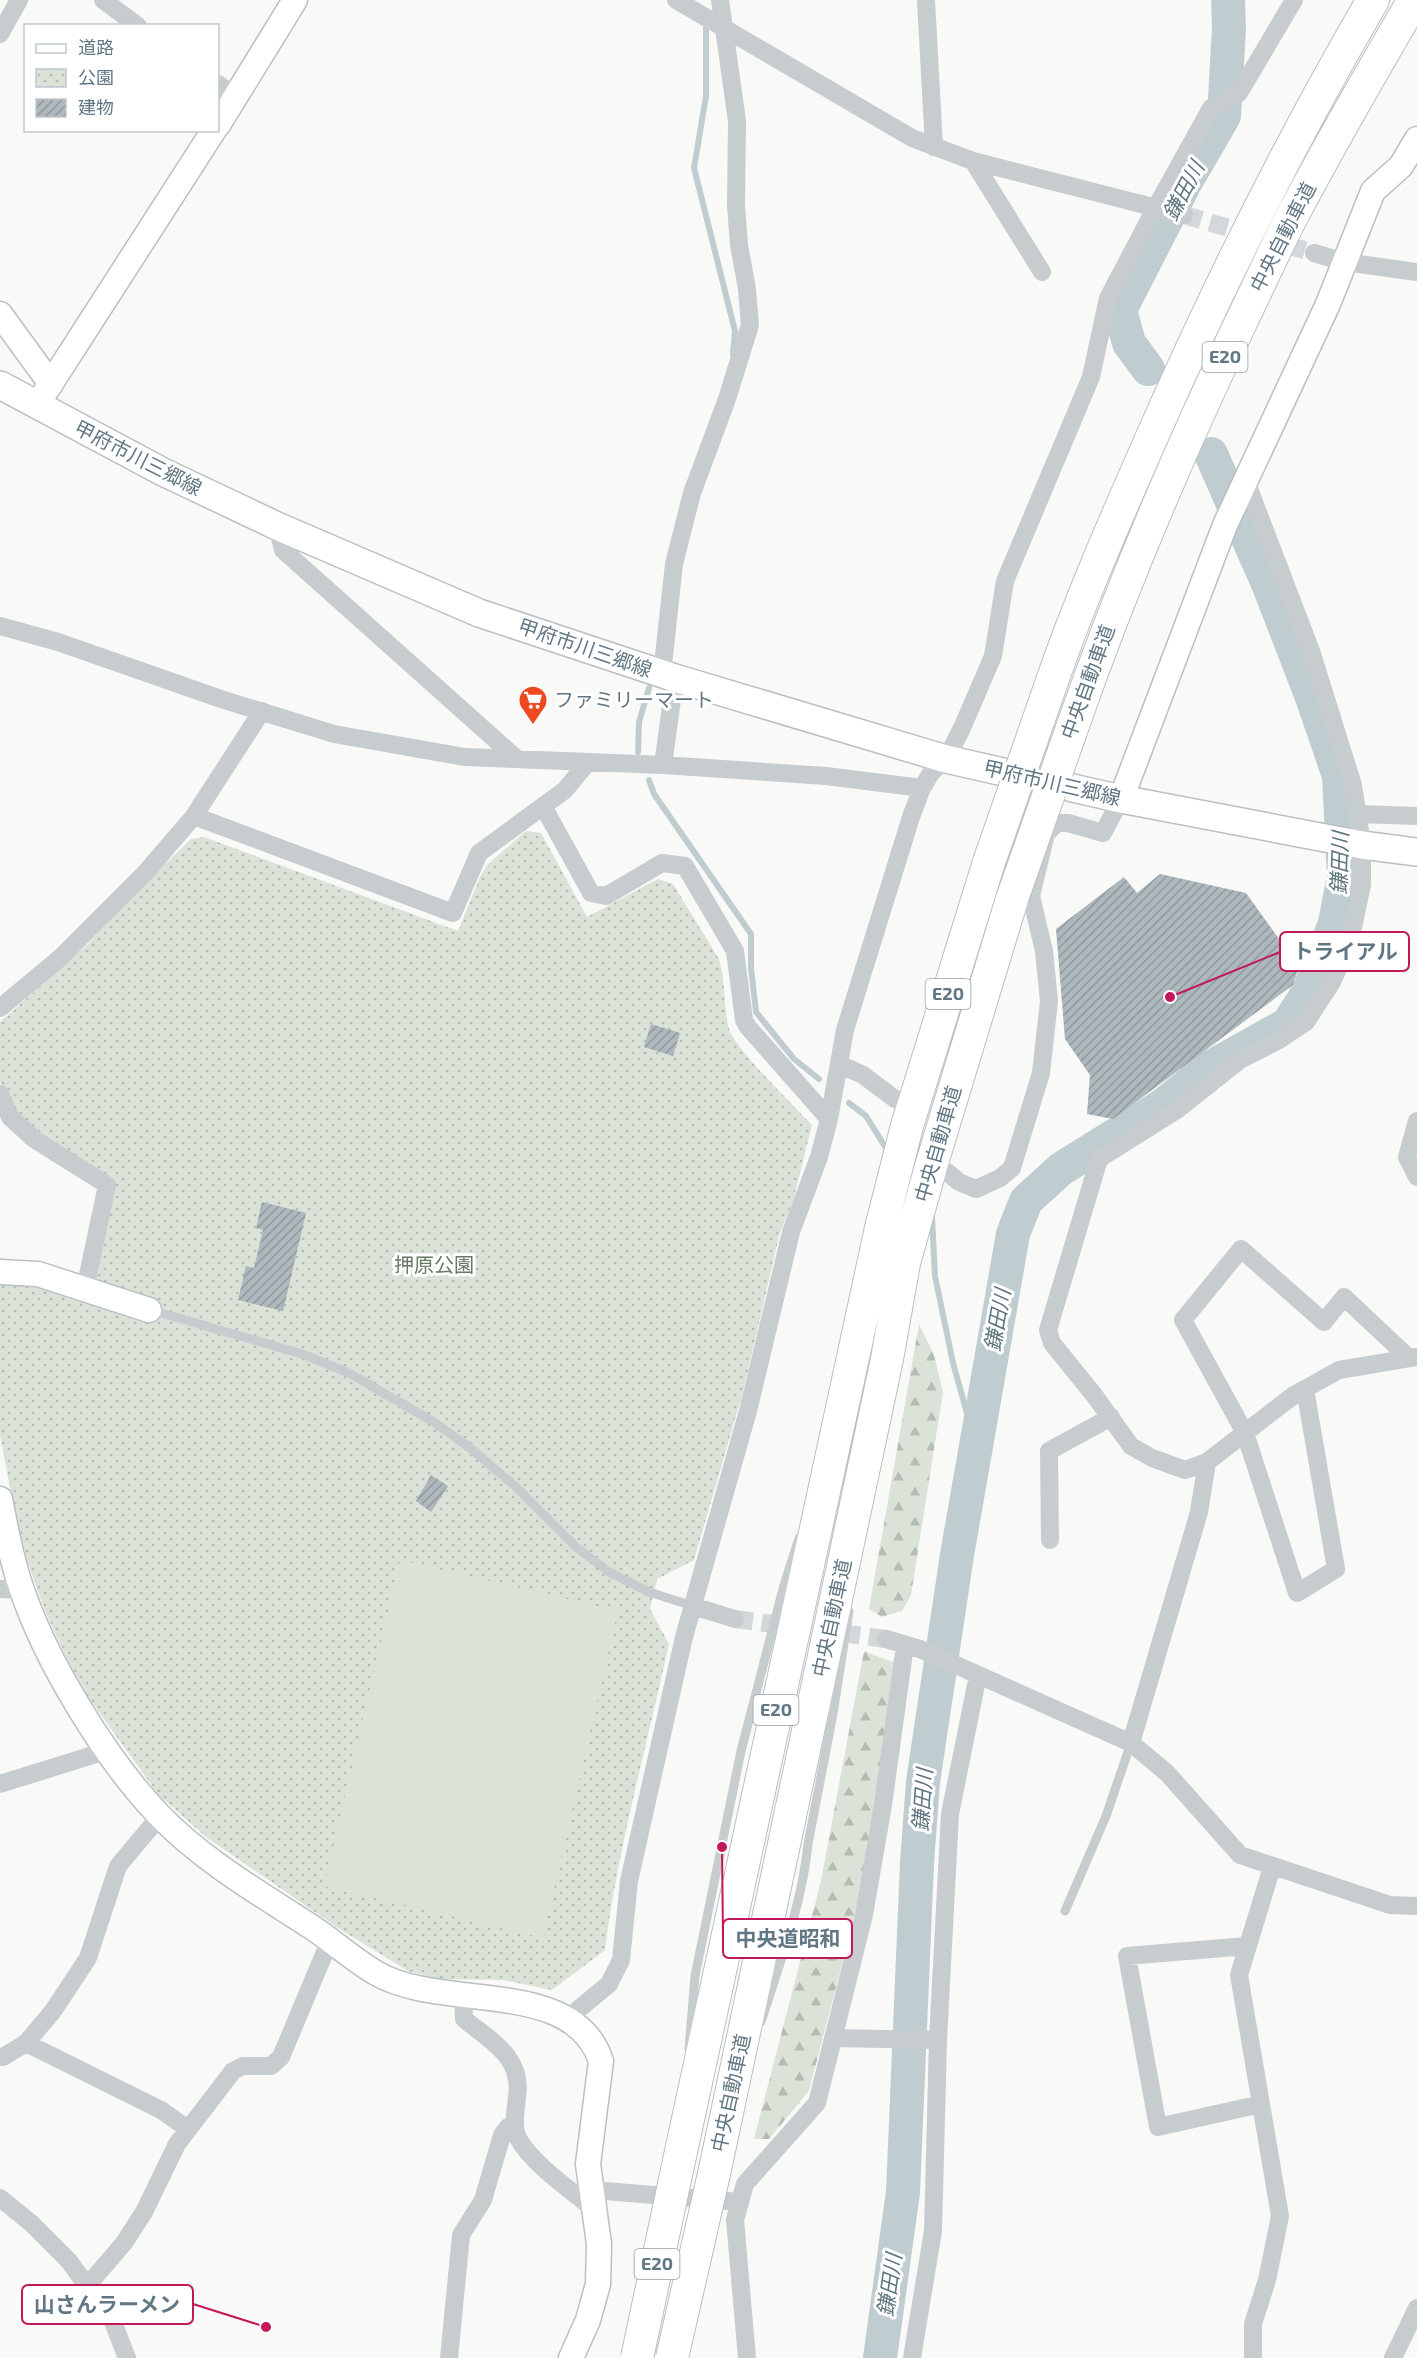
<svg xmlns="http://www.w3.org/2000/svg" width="1417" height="2358" viewBox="0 0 1417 2358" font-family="'Exo 2','Noto Sans JP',sans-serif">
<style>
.forest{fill:url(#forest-firs)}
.park{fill:url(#park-dots)}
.pitch{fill:#dbe2d7}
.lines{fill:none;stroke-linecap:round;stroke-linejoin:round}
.stream{stroke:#bfccd0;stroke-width:6}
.river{stroke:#bfccd0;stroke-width:34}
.building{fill:url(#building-hatch)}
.street-tunnel{stroke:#d3d8da;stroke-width:18;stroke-dasharray:18 9;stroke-linecap:butt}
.secondary-casing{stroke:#b9bfc3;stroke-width:27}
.primary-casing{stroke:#babfc2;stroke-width:30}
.highway-casing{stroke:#bbbfc2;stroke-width:34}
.lane{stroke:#c7cccf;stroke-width:9}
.street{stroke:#c7cccf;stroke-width:18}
.secondary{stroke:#fff;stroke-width:24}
.primary{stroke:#fff;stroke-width:27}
.highway{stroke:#fff;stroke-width:32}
.highway-bridge-casing{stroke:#bbbfc2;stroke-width:34;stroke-linecap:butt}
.highway-bridge{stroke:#fff;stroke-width:32}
.labels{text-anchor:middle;stroke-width:6;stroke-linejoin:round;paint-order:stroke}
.shield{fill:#fff;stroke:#91a0a9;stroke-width:1.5}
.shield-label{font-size:18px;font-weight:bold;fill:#627784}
.street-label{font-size:20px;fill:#627784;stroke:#fff}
.poi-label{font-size:20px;fill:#627784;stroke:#fff;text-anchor:start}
.park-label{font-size:20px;fill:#677a62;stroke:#fff}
.water-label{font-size:21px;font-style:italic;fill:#5e767d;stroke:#fff}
.leader{fill:none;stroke:#c2185b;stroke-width:2}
.callout-dot{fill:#c2185b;stroke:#fff;stroke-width:2}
.callout{fill:#fff;stroke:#c2185b;stroke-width:2}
.callout-label{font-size:21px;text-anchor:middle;font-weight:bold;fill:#627784}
</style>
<defs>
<pattern id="forest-firs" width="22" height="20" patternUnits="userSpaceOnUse" patternTransform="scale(1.5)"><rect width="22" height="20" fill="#dbe2d7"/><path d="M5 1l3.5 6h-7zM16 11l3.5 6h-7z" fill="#b5bcb4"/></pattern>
<pattern id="park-dots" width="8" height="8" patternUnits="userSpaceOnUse" patternTransform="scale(1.5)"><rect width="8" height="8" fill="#dbe2d7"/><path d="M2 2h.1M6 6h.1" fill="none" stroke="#b5bcb4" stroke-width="1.8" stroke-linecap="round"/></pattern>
<pattern id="building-hatch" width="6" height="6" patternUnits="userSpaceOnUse" patternTransform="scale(1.5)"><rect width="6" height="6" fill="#adb7bc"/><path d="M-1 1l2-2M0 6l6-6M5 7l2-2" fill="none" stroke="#909a9e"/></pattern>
</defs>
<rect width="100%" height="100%" fill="#f9f9f7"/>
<path class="forest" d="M919,1324L934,1355L943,1392L911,1595L902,1611L882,1617L869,1609Z
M864,1651L895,1663L870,1856L809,2091L769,2139H754L821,1881Z"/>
<path class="park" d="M526,831L541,833L587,917L658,879L673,884L719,959C726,982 723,1006 729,1029C735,1049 794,1106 812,1125L793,1201L780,1232L743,1392L694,1560L657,1579L650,1609L669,1644C647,1746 618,1846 605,1950L552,1990L503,1980L439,1979L408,1971L338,1928L206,1837L158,1794L88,1697L66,1657L45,1611L28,1563L14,1508L0,1435V1282L26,1277L92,1302L115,1184L30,1130L12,1112L0,1081V1022L87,945L142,886L191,839L204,837L458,931L480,877L487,865Z"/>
<path class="pitch" d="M400,1560L618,1611L543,1938L324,1886Z"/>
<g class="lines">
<path class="stream" d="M706,28V96L694,168L735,331L733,354
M638,752L639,722L649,688
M649,780L654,794L751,934V968L756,1012L794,1059L819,1079
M849,1103L866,1116L889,1153
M930,1214L932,1217L935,1276L953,1363L975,1442"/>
<path class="river" d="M1148,369L1129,343L1120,310L1185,183L1224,116L1229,28L1228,0
M880,2358L903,2192L917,1863L923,1782L957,1555L1013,1234L1026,1201L1061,1169L1162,1106L1209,1068L1288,1024L1309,991L1335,923L1344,876L1339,776L1312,697L1269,586L1211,454"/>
</g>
<path class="building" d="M1160,874L1246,893L1284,946L1301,935L1307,943L1293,985L1113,1119L1087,1114L1090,1075L1065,1039L1056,929L1124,877L1137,893Z
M651,1024L680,1033L673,1056L644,1047Z
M262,1202L306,1213L283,1311L238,1300L246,1266L254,1268L263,1230L256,1228Z
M431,1475L448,1486L431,1512L416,1501Z"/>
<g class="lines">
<path class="street-tunnel" d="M1184,215L1314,253
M735,1619L886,1639"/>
<g class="secondary-casing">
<path id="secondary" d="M218,125L295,0
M0,314L51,384
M37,405L214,130
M1121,799L1225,525L1328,304L1373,191L1401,166L1417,139
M0,1272L38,1274L149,1310
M0,1499C6,1529 11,1559 21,1587C45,1660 106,1760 159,1815C203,1861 261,1894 313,1928C334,1942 354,1960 376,1973C442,2012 573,1976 601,2061L588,2164L599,2244L598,2284L588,2320L571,2358"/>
</g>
<g class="primary-casing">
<path id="primary" d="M0,385L163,472L277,526L479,613L675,678L946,759L1121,799L1362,845L1417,852"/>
</g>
<g class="highway-casing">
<path id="highway" d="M1050,687C1079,602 1115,521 1151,439C1217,289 1290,142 1373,0
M1071,731C1120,590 1178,454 1242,320C1258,287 1273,254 1289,222C1329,146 1371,73 1414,0
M677,2170L881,1228L907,1126L989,862
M714,2174L887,1359L904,1263L932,1163L1012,899"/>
</g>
<path class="lane" d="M151,1310L302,1354L349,1373L432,1421L469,1447L516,1487L576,1547L609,1572L649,1592L693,1606
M1065,1911L1106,1816L1131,1743
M761,2022C779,1965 802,1905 808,1844L833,1714L849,1611
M689,2049L695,1976L741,1751L784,1585L799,1538"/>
<path class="street" d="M103,0L138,26
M676,0L912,138L973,161L1184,215
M926,0L934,147
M0,34L19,0
M218,84L235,97
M973,161L1042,272
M1314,253L1345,262L1417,272
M277,526L283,550L517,759
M0,626L58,642L221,699L334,734L465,757L663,765L826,776L922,788
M662,674L674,564L692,493L727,399L750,325L747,289L739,245L736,205L737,121L720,0
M663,765L675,678
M543,806L591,893L606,896L662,863L685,866L735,951L744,1020L748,1027L829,1119
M1358,814L1417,816
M194,816L453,913L479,853L565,790L588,762
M0,1008L60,958L145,873L194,816L262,711
M839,1064L863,1075L895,1099
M0,1094L10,1117L34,1139L107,1185L85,1289
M1417,1121L1407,1157L1417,1177
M947,1172L959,1182L976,1189L1000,1178L1012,1168L1041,1073L1049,1001L1044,951L1031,896L1046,834L1057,823H1068L1103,833L1121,799
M1305,1389L1336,1569L1297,1593L1245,1433L1183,1320L1241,1249L1324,1322L1344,1297L1409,1358
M1207,1462L1185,1470L1152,1458L1131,1446L1094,1395L1052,1343L1048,1330L1099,1159L1177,1110L1240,1060L1279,1040L1306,1022L1332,982L1350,942L1362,885V845L1353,785L1311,651L1246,481
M1050,1540L1049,1451L1111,1417
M0,1589L21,1590
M693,1606L735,1619
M886,1639L920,1649L1131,1743L1167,1773L1240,1855L1390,1905L1417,1906
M1131,1743L1199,1512L1207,1462L1294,1395L1339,1370L1417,1357
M0,1784L109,1750
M1247,1946L1127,1956L1158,2127L1261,2104
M463,1996L464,2019C491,2041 523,2057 517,2097C516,2110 512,2126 518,2138C531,2163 573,2192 595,2210
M568,2018L609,1984L621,1960L629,1881L684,1637L748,1411L791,1232L819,1157L829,1119L845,1030L911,817L922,788L931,773L946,759L962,728L993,656L1005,581L1091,377L1108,298L1155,209L1211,108L1239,93L1294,0
M833,2038L938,2040
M26,2043L161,2110L188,2129
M0,2057H3L26,2043L53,2011L88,1958L118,1866L160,1816
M592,2190L740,2202
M0,2198L31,2223L69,2261L113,2322L127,2358
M87,2286L124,2243L144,2212L177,2144L233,2071L243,2066H271L281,2057L330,1940
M449,2358L461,2235L483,2200L502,2135L508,2127L515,2123
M747,2358L735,2220L745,2184L817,2103L864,1915L883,1805L905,1645
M912,2358L933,2231L938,2040L950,1814L978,1675
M1253,2358V2324L1267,2280L1280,2216L1239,1975L1272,1867
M1393,2358L1417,2308"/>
<use href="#secondary" class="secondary"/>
<use href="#primary" class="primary"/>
<use href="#highway" class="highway"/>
<g class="highway-bridge-casing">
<path id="highway-bridge" d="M989,862L1050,687
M1012,899L1071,731
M637,2358L677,2170
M672,2358L714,2174"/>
</g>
<use href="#highway-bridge" class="highway-bridge"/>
</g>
<defs>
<g id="supermarket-pin" transform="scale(1.5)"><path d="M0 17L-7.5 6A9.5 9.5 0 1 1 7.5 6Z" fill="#ee4922" stroke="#fff"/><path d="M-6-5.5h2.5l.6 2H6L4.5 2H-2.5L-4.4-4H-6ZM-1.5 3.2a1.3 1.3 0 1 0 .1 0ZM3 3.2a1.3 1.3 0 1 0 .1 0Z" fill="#fff"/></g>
</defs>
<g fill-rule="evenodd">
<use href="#supermarket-pin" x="533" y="700"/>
</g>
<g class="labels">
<g class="shield">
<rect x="1202.5" y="342" width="45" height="30" rx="4.5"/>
<rect x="925.5" y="979" width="45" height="30" rx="4.5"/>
<rect x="753.5" y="1695" width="45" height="30" rx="4.5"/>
<rect x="634.5" y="2249" width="45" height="30" rx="4.5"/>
</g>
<g class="shield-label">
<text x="1225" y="363">E20</text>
<text x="948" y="1000">E20</text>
<text x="776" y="1716">E20</text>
<text x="657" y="2270">E20</text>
</g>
<g class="street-label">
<text transform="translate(1283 237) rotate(-63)" y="7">中央自動車道</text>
<text transform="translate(138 458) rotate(27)" y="7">甲府市川三郷線</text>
<text transform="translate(585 648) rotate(19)" y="7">甲府市川三郷線</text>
<text transform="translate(1088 682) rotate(-70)" y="7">中央自動車道</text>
<text transform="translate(1052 783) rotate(13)" y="7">甲府市川三郷線</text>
<text transform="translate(938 1144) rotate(-74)" y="7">中央自動車道</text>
<text transform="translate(832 1618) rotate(-78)" y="7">中央自動車道</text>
<text transform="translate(731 2093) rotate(-78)" y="7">中央自動車道</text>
</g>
<g class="poi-label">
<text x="554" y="707">ファミリーマート</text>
</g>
<g class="park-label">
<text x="434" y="1272">押原公園</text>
</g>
<g class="water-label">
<text transform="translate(1184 191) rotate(-62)" y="7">鎌田川</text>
<text transform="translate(1340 863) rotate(-88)" y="7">鎌田川</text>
<text transform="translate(998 1320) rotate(-80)" y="7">鎌田川</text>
<text transform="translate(923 1800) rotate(-86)" y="7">鎌田川</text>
<text transform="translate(890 2285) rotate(-82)" y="7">鎌田川</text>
</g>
</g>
<path class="leader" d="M1170 997L1280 952M722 1847L723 1938M266 2327L193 2304"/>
<g class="callout-dot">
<circle cx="1170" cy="997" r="6"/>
<circle cx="722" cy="1847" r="6"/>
<circle cx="266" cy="2327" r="6"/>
</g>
<g class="callout">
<rect x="1280" y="932" width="129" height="39" rx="6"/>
<rect x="723" y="1919" width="129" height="39" rx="6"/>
<rect x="22" y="2285" width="171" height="39" rx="6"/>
</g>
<g class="callout-label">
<text x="1345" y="959">トライアル</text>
<text x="788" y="1946">中央道昭和</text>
<text x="107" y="2312">山さんラーメン</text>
</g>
<rect x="24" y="24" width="195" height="108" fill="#ffffff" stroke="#c0c9ce" stroke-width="1.5"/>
<rect x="36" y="44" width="30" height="9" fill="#ffffff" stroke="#c0c9ce" stroke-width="1.5"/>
<text x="78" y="54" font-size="18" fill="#627784">道路</text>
<rect x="36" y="69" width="30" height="18" fill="url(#park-dots)" stroke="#c0c9ce" stroke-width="1.5"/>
<text x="78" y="84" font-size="18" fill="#627784">公園</text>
<rect x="36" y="99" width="30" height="18" fill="url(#building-hatch)" stroke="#c0c9ce" stroke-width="1.5"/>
<text x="78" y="114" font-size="18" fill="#627784">建物</text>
</svg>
